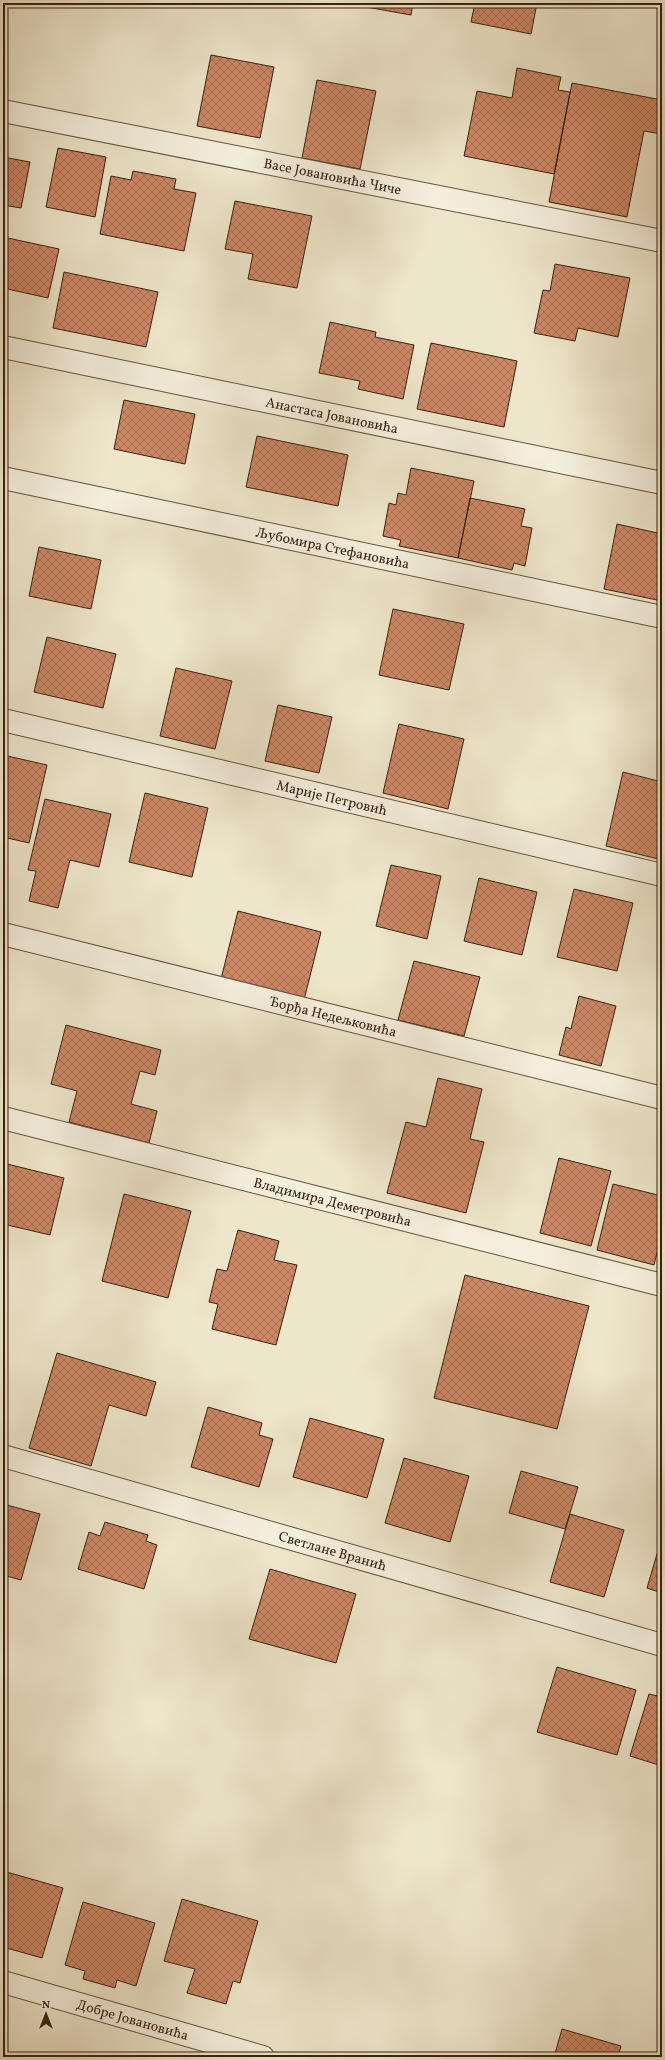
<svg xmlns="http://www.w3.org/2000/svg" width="665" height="2060" viewBox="0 0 665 2060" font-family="Vollkorn,serif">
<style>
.building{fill:url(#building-cross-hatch);stroke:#38210c}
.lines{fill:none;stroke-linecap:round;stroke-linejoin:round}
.minor-casing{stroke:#66523c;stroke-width:24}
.minor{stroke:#f4efdd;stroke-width:22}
.labels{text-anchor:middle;stroke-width:4;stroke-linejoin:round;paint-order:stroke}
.street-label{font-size:14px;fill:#38210c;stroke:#f4efdd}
</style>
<defs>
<pattern id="building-cross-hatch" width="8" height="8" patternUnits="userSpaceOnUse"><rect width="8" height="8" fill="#cd8866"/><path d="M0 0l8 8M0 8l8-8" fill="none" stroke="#a76f52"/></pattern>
</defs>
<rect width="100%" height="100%" fill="#eee6cb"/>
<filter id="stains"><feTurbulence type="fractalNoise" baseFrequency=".005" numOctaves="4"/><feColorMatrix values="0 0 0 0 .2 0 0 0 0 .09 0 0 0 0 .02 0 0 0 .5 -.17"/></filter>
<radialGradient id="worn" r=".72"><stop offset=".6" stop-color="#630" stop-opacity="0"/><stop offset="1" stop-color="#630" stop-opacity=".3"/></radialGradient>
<path class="building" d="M355,3H413L411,15L355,5Z
M475,3H537L531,34L471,22Z
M211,55L274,67L260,138L197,126Z
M517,68L561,77L558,90L570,92L554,174L464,156L477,91L512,98Z
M317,80L376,91L360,169L302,158Z
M572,83L662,100V134L644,131L627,217L549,202Z
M58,148L106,157L95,217L46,207Z
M3,157L30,162L21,208L3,205Z
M133,171L176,179L174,189L196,193L184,251L100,234L111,176L131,180Z
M235,201L312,216L297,288L248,279L253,254L225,249Z
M3,237L59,249L48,298L3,288Z
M555,264L630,278L618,337L578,328L575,341L534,333L543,290L550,291Z
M64,272L158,292L146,347L53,328Z
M330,322L376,332L375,337L414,345L403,399L358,389L360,381L319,373Z
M662,331V349L659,348Z
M431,343L517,361L504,427L417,409Z
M124,400L195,414L185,464L114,449Z
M257,436L348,455L338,506L246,487Z
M411,468L474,481L458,558L399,546L401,540L383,536L389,503L396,505L398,493L406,495Z
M470,498L525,509L521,526L532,528L525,566L514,563L512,570L458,558Z
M617,524L662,534V601L604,589Z
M39,547L101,560L91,609L29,596Z
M393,609L464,624L449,690L379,675Z
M47,637L116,654L103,708L34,692Z
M176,668L232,681L215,749L160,736Z
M278,705L332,717L319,773L265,761Z
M399,724L464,739L448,809L383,793Z
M3,755L47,765L29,843L3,837Z
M623,772L662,782V860L606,846Z
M145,793L208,808L192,877L129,862Z
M45,799L111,814L99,867L70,860L58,908L29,901L36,871L28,870Z
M391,865L441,876L427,939L376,926Z
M479,878L537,892L522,955L464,941Z
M574,889L633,903L617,971L557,957Z
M238,911L321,932L304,1000L221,979Z
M414,961L480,977L464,1036L398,1020Z
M579,996L616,1006L601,1066L559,1055L566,1027L571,1029Z
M66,1025L161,1050L155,1075L140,1071L131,1104L157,1111L149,1143L69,1122L77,1091L51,1084Z
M438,1078L482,1089L470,1139L484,1142L466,1213L387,1193L406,1122L426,1127Z
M559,1158L611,1171L591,1246L540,1233Z
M3,1163L64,1178L50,1235L3,1224Z
M613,1184L662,1196V1232L654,1265L597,1250Z
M124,1194L191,1211L168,1298L102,1281Z
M238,1230L279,1241L274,1260L297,1265L276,1345L212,1329L218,1304L209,1302L217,1269L227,1271Z
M465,1275L589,1306L557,1429L434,1398Z
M57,1353L156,1382L146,1416L109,1405L91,1466L29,1448Z
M208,1407L262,1423L259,1435L273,1439L259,1487L191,1467Z
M310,1418L384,1439L367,1498L293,1477Z
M404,1458L469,1476L450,1542L385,1523Z
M521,1471L578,1487L565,1529L509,1513Z
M3,1504L40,1514L21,1580L3,1575Z
M570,1514L624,1530L604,1597L550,1582Z
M105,1522L148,1535L146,1541L157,1545L144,1589L78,1569L89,1532L100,1536Z
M662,1537V1593L647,1588Z
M270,1569L356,1594L336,1663L249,1639Z
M557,1667L636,1690L617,1755L537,1732Z
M649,1694L662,1697V1766L630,1756Z
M3,1871L63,1888L42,1958L3,1947Z
M182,1899L258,1921L240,1983L233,1981L226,2004L187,1993L195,1969L164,1961Z
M83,1902L155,1923L136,1986L117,1980L115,1988L83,1979L85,1971L65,1965Z
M562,2029L621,2046L618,2057H554Z"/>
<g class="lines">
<g class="minor-casing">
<g id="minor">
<path id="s1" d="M3,111L662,241"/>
<path id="s2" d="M3,347L662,483"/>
<path id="s3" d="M3,478L662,617"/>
<path id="s4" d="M3,720L662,875"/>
<path id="s5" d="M3,934L662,1098"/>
<path id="s6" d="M3,1118L662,1285"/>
<path id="s7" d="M3,1456L662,1645"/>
<path id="s8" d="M3,1982L263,2057"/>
</g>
</g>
<use href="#minor" class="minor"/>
</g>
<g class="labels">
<g class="street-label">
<text dy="5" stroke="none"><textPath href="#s1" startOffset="336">Васе Јовановића Чиче</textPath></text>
<text dy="5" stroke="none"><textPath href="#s2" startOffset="336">Анастаса Јовановића</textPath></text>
<text dy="5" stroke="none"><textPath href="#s3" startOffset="337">Љубомира Стефановића</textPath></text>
<text dy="5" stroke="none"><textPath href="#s4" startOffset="338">Марије Петровић</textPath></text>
<text dy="5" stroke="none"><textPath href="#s5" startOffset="340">Ђорђа Недељковића</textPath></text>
<text dy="5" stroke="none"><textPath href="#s6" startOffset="340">Владимира Деметровића</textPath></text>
<text dy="5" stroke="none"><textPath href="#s7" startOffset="343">Светлане Вранић</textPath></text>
<text dy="5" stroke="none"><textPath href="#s8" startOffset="135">Добре Јовановића</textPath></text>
</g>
</g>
<rect width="665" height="2060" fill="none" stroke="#eee6cb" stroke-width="16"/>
<rect x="4" y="4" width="657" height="2052" fill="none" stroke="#38210c" stroke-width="2"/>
<rect x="8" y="8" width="649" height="2044" fill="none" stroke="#38210c"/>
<g transform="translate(46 2014)" stroke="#f4efdd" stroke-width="3" paint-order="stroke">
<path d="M0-3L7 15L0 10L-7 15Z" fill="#38210c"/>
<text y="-6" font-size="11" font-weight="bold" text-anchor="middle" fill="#38210c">N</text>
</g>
<rect width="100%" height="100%" filter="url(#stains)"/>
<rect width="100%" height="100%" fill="url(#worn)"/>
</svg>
